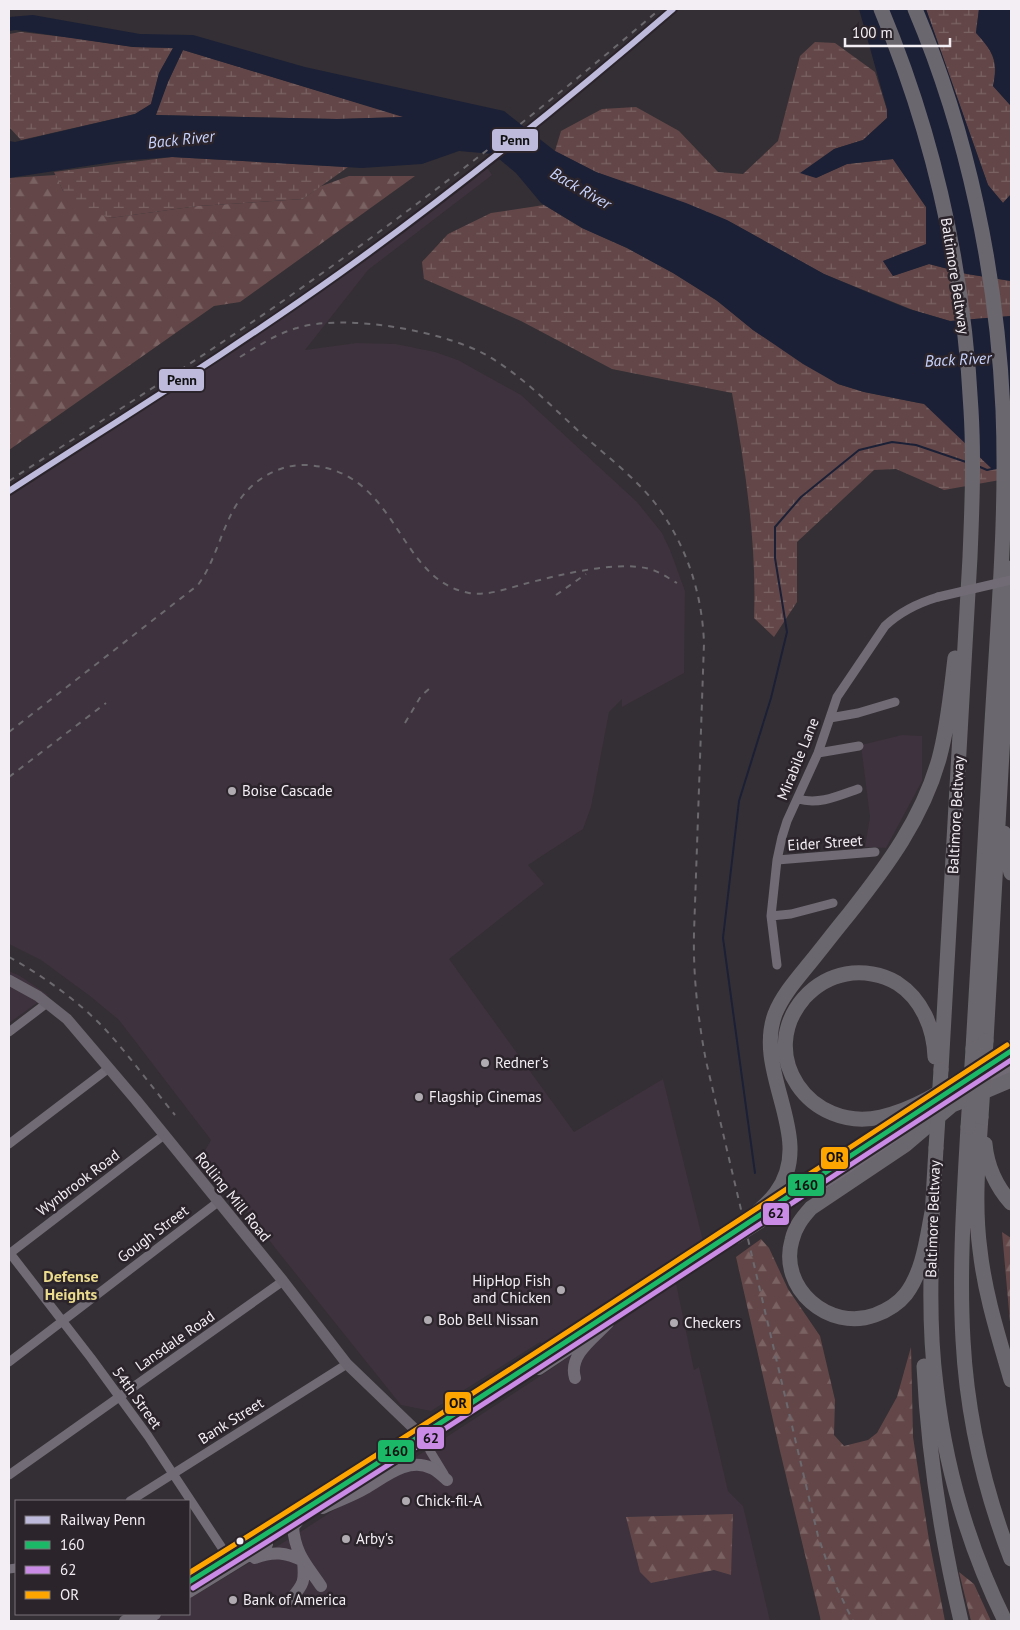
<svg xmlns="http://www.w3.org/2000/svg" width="1020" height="1630" viewBox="0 0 1020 1630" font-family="'PT Sans',sans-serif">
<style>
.built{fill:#3d323d}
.forest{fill:url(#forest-firs)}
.wetland{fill:url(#wetland-marsh)}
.water{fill:#1b2036;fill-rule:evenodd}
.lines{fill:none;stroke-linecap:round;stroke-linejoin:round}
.stream{stroke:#1b2036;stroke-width:2}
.street{stroke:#706b75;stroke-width:9}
.secondary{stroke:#6a656e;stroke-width:11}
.primary{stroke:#706b75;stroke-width:12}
.highway{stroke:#6b676e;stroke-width:15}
.rail{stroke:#6b686e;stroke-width:2;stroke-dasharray:6 6;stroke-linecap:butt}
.street-bridge{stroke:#706b75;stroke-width:9}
.highway-bridge{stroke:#6b676e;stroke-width:15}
.bus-1-casing{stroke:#2b242b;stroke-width:9}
.bus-2-casing{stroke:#2b242b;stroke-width:9}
.bus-3-casing{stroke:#2b242b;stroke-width:9}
.bus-1{stroke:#1ab867;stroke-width:5}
.bus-2{stroke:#ca8be6;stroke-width:5}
.bus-3{stroke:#ffa500;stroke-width:5}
.rail-1-casing{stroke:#2b242b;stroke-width:10}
.rail-1{stroke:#bdbadc;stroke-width:6}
.poi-dot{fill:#b0abb0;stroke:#2b242b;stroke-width:2}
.bus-dot{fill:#f3eef3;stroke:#2b242b;stroke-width:2}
.labels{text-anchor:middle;stroke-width:5;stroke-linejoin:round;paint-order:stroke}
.street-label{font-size:15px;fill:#f3eef3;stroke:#2b242b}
.poi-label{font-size:15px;fill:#f3eef3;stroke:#2b242b;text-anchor:start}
.water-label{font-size:16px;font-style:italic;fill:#c8d3fd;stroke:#2b242b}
.neighbourhood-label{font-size:16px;font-weight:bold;fill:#ebdc8d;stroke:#2b242b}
.line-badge{stroke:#2b242b;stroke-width:2}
.pale-badge-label{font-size:14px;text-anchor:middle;font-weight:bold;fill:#111}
</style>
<defs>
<pattern id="forest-firs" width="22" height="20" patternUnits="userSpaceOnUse" patternTransform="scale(1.25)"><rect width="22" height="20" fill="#634748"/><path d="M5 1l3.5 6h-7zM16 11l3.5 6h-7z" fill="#7a6263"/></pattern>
<pattern id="wetland-marsh" width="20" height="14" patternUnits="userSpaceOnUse" patternTransform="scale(1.25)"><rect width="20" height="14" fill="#634748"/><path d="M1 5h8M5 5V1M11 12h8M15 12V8" fill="none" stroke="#7a6263"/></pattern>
</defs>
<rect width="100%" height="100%" fill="#342f34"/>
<path class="built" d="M487,167L492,175L368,270L305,350L356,343L396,344L435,352L458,360L521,395L637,502L662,533L670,550L685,591L684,673L622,707V699L609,712L591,807L583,829L528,865L544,884L449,959L574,1132L663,1079L703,1241L545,1348L540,1342L431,1411L401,1405L276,1249L203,1154L211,1140L119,1020L90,996L41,960L9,944V496L222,358L338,279Z
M902,735L922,736V781L886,848L865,847L870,817L861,745Z
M9,971L20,976L48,995L9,1023Z
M676,1283L694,1370L699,1367L728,1491L743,1506L770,1621H151L164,1614H189V1599L294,1536L548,1371Z"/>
<path class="forest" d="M56,175L63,191L110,218L198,206L303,199L319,187L349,176H415L240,302L214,306L9,450V178Z
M1002,1232L1011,1238V1324L1010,1322Z
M761,1239L769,1248L788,1289L820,1336L835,1400L834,1435L844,1446L868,1440L877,1433L897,1397L911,1347L913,1437L929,1540L945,1621H821L780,1451L736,1257Z
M733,1514L731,1575L714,1570L651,1583L640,1572L626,1517Z
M959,1572L974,1584L991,1621H971Z"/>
<path class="wetland" d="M926,9H979L976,32C993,52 998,60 993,86L1011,106V194L1003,203L988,185Z
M21,32L73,38L133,47L173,48L159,73L151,104L135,114L21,140L9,127V34Z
M815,42L835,43L875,72L887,110V118L863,140L834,149L816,178L847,164L893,159L926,207V245L883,261L893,276L929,264L967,274L1011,281V316L950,321L913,310L824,274L730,222L596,172L555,151L561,131L602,109L636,107L679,131L718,172L743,174L778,141L800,56Z
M183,50L405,117L337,119L155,115L168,82Z
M172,157L348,167L303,199L198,206L110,218L74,206L63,191L54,172Z
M544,205L582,228L627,248L673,273L719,302L753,330L838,384L864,392L919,403L959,406L1011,478L944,490L896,469L874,470L797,542V602L774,637L754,618C757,543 745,467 732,393L612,369L521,321L424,279L422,262L448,234L491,213Z"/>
<path class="water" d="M859,9H926L988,185L1003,203L1011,194V281L967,274L929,264L893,276L883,261L926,244V207L893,159L847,164L816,178L800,173L834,149L863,140L887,118V109Z
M979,9H1011V106L993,86C999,60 993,52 976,33Z
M33,15L140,34L193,35L305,67L504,111L555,151L596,172L686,203L727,220L824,274L874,295L909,309L950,321L1011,316V465L992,469L924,404L864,392L838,384L803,364L753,330L716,300L673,273L627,248L582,228L541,203L516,173L493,154L459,151L422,164L362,168L172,157L119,161L9,178V141L15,142L135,114L151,104L159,73L173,48L133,47L16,30L9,31V17ZM183,50L403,117L337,119L156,115L168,82Z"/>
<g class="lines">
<path class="stream" d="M980,467L987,470L997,468
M755,1173L723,938L739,801L771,698L787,632L775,558V527L801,497L859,450L892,442L916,445L966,462"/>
<path class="street" d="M830,718L858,713L895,702
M818,753L859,746
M798,799C819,805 838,796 858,789
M777,860L875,852
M771,916L791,914L833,903
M777,965L771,916L777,860L782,837L787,821L818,753L837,697L885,626C901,611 918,603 938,597
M9,1032L47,1003
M9,1144L109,1068
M9,1252L91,1358L148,1436L232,1563
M9,1254L164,1135
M9,1362L218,1202
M427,1441L430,1451L444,1474
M9,1475L283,1281
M130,1501L347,1364
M9,1569L16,1568"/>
<path class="secondary" d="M9,980L38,996L67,1019L136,1100L283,1281L347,1364L427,1441"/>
<path class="primary" d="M981,1087L1011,1068
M812,1190L884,1149L916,1129
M764,1212L930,1104
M736,1238L777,1212
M539,1369L587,1337
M575,1378C568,1355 594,1338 608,1323
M323,1508C337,1501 353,1496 366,1488C385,1477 408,1457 431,1468C437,1470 442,1476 447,1480
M303,1515L293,1527C295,1554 307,1565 321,1586
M255,1558C273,1551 286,1552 303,1561C305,1581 304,1584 291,1599
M189,1582L310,1507L741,1227
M189,1592L267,1544
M125,1621L138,1614
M143,1621L155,1614"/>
<path class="highway" d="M881,9C934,136 964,272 971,410C974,459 972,508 970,557L941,1070
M915,9C968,134 997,274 1003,410C1007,508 999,607 993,706C986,820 980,934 973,1049
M1004,833L1008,861L1011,873
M986,1041L1010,608L1011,568
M935,1057C934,1028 922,999 897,983C882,974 863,971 846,974C829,977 815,986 804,998C755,1055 810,1133 881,1117C930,1106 968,1071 1011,1048
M981,1117C978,1161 974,1206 980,1250C985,1295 999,1338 1011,1380
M968,1127C964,1198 959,1269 963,1340C967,1415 984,1489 1011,1559
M985,1144C987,1166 996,1186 1011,1203
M933,1207C927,1236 924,1270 906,1294C898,1304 886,1311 875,1315C829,1332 778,1288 792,1240C795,1227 802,1218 811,1208L905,1145L952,1105L1011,1080
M932,1217L936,1148
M734,1232C748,1219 765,1208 776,1193C817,1138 753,1074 775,1014C782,996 796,980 809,964C822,948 835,931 849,914C887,866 922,819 939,759C948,726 951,691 955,658
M932,1245C930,1291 930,1339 936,1385C945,1466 969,1548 1005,1621
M924,1366C928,1452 941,1537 961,1621"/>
<path class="rail" d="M240,357C258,346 276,334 297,328C345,313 445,331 488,356C524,377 553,408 584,436C608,457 635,478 655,503C686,544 702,592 704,643L694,933C693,976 698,1019 706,1061L818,1536L834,1582L853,1621
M9,481C96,424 184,369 270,310C405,216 535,116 660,9
M556,595L586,574
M405,723L421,696L431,687
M9,732L198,585C219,556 223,517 246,492C261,475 284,464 306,465C400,470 395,579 469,593C487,596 506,589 524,584C559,575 616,560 650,569C660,572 668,578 677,583
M9,777L106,703
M9,957C43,976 77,1000 104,1028C129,1055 151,1086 175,1115"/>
<path class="street-bridge" d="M938,597L1011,580"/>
<path class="highway-bridge" d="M981,1117L986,1041
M968,1127L973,1049
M936,1148L941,1070"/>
<g class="bus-1-casing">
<path id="bus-1" d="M189,1582C466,1410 738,1229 1011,1051"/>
</g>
<g class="bus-2-casing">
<path id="bus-2" d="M193,1588C469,1417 739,1237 1011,1060"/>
</g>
<g class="bus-3-casing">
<path id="bus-3" d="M189,1573C465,1402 735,1222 1007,1045"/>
</g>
<use href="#bus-1" class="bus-1"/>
<use href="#bus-2" class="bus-2"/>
<use href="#bus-3" class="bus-3"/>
<g class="rail-1-casing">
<path id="rail-1" d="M9,491C120,419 232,350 340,273C455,191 566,101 673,9"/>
</g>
<use href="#rail-1" class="rail-1"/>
</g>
<g class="poi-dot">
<circle cx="232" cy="791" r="5"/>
<circle cx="485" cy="1063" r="5"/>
<circle cx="419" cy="1097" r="5"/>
<circle cx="561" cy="1290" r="5"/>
<circle cx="428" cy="1320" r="5"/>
<circle cx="674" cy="1323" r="5"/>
<circle cx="406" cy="1501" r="5"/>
<circle cx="346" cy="1539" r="5"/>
<circle cx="233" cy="1600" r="5"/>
</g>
<circle class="bus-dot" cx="240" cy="1541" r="4.5"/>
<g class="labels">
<g class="street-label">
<text transform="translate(955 276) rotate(81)" y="5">Baltimore Beltway</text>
<text transform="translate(798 759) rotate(-68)" y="5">Mirabile Lane</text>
<text transform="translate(956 815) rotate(-87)" y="5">Baltimore Beltway</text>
<text transform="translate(825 843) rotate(-4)" y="5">Eider Street</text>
<text transform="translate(78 1183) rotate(-37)" y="5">Wynbrook Road</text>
<text transform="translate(233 1197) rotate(51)" y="5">Rolling Mill Road</text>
<text transform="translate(933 1219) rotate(-88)" y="5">Baltimore Beltway</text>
<text transform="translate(153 1234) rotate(-37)" y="5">Gough Street</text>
<text transform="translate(175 1341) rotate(-35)" y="5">Lansdale Road</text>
<text transform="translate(137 1398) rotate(54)" y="5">54th Street</text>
<text transform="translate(231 1421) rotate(-32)" y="5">Bank Street</text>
</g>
<g class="poi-label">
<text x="242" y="796">Boise Cascade</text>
<text x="495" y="1068">Redner's</text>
<text x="429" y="1102">Flagship Cinemas</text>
<text x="551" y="1286" text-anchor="end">HipHop Fish<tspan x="551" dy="17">and Chicken</tspan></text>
<text x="438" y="1325">Bob Bell Nissan</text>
<text x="684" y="1328">Checkers</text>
<text x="416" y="1506">Chick-fil-A</text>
<text x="356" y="1544">Arby's</text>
<text x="243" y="1605">Bank of America</text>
</g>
<g class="water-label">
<text transform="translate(181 139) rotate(-6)" y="6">Back River</text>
<text transform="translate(581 188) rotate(30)" y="6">Back River</text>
<text transform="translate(958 359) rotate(-3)" y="6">Back River</text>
</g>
<g class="neighbourhood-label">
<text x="71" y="1282">Defense<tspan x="71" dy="18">Heights</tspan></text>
</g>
</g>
<g class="line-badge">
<rect x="491" y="128" width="48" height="24" rx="5" fill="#bdbadc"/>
<rect x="158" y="368" width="47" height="24" rx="5" fill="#bdbadc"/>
<rect x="820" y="1146" width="29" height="24" rx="5" fill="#ffa500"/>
<rect x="787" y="1173" width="38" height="24" rx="5" fill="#1ab867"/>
<rect x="762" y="1202" width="28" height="24" rx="5" fill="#ca8be6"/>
<rect x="444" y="1391" width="28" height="24" rx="5" fill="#ffa500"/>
<rect x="416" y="1426" width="29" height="24" rx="5" fill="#ca8be6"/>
<rect x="377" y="1439" width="38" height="24" rx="5" fill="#1ab867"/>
</g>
<g class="pale-badge-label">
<text x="515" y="145">Penn</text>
<text x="182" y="385">Penn</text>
<text x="835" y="1162">OR</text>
<text x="806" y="1190">160</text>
<text x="776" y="1218">62</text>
<text x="458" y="1408">OR</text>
<text x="431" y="1443">62</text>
<text x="396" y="1456">160</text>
</g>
<rect width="1020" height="1630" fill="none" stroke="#f3eef3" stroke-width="20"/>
<rect x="15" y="1500" width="175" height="115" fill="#2b242b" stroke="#7b757b"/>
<rect x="25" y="1516" width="25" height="8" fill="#bdbadc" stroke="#7b757b"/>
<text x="60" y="1525" font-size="15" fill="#f3eef3">Railway Penn</text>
<rect x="25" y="1541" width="25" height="8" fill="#1ab867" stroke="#7b757b"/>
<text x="60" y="1550" font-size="15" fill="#f3eef3">160</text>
<rect x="25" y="1566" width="25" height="8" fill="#ca8be6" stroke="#7b757b"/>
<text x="60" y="1575" font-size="15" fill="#f3eef3">62</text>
<rect x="25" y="1591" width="25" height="8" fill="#ffa500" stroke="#7b757b"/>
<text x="60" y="1600" font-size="15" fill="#f3eef3">OR</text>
<path d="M845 38v8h105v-8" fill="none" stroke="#f3eef3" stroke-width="2.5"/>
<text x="852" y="38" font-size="15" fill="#f3eef3" stroke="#2b242b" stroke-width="4" paint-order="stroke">100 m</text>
</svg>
